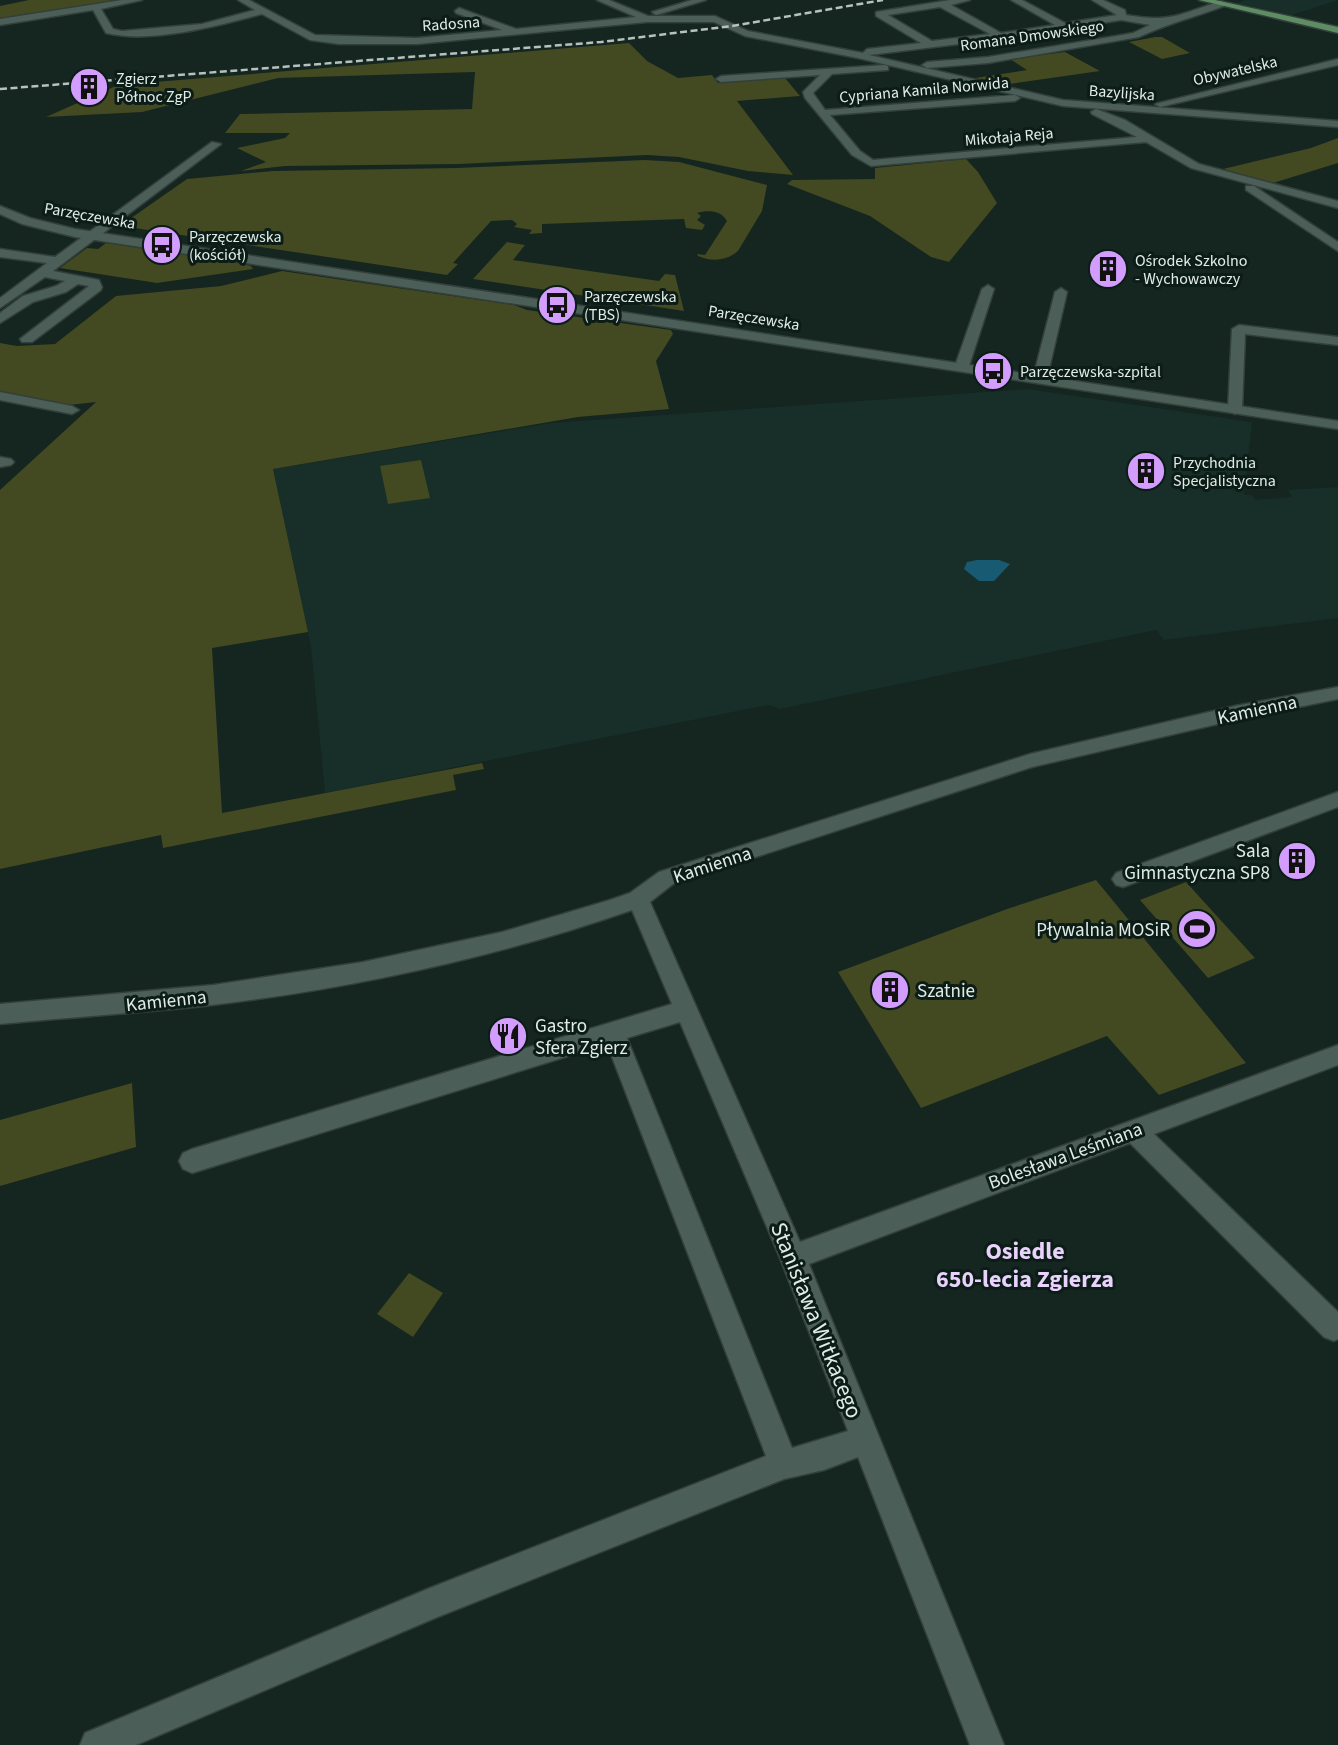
<svg xmlns="http://www.w3.org/2000/svg" width="1338" height="1745" viewBox="0 0 1338 1745" font-family="'Source Sans 3',sans-serif">
<style>
.built{fill:#172f28}
.green{fill:#434921}
.water{fill:#175a71}
.lines{fill:none;stroke-linecap:round;stroke-linejoin:round}
.minor-casing{stroke:#333f3a;stroke-width:3}
.tertiary-casing{stroke:#333f3a;stroke-width:3}
.primary-casing{stroke:#333f3a;stroke-width:3}
.minor{fill:#4c5e58;fill-rule:evenodd}
.tertiary{fill:#4c5e58;fill-rule:evenodd}
.primary{fill:#5f8d63;fill-rule:evenodd}
.rail{stroke:#b6c2be;stroke-width:2.5;stroke-dasharray:7 3.5;stroke-linecap:butt}
.labels{text-anchor:middle;stroke-width:6;stroke-linejoin:round;paint-order:stroke}
.far-street-label{font-size:16px;fill:#e1ece8;stroke:#0c1c16}
.far-poi-label{font-size:16px;fill:#e1ece8;stroke:#0c1c16;text-anchor:start}
.street-label{font-size:19px;fill:#e1ece8;stroke:#0c1c16}
.poi-label{font-size:19px;fill:#e1ece8;stroke:#0c1c16;text-anchor:end}
.near-street-label{font-size:23px;fill:#e1ece8;stroke:#0c1c16}
.near-neighbourhood-label{font-size:24px;font-weight:bold;fill:#e9d3fd;stroke:#0c1c16}
</style>
<rect width="100%" height="100%" fill="#152520"/>
<path class="built" d="M1245,0H1338L1292,15L1237,3Z
M1028,389L1252,422L1244,495H1252L1255,500L1292,497L1288,490L1338,487V618L1164,640L1156,630L780,709L768,705L325,793L311,647L273,469L551,423Z"/>
<path class="green" d="M29,0H126L0,21V6Z
M1155,37H1162L1190,53L1162,59L1129,42Z
M629,43L647,61L678,78L712,75L718,83L785,78L800,96L737,101L793,175L748,171L679,157L647,155L460,164L285,166L241,171L266,162L237,148L285,138L290,133H225L240,114L472,109L475,72L278,78L142,112L46,117L118,85Z
M1065,52L1100,71L1003,85L975,78L1027,70L1010,59Z
M1338,138V163L1273,183L1223,169L1311,148Z
M966,159L978,172L997,203L949,262L931,257L870,216L787,184L792,180L875,179V168Z
M645,160L679,162L767,185L762,211L738,251C727,261 711,262 698,256L697,254L705,255L727,221C721,210 708,210 697,213L701,216L697,220L705,225L702,230L686,228L684,219L542,224V233L529,234L532,230L514,227L517,224L512,220L491,221L453,263L458,264L447,275L128,227L124,223L187,179L273,171L457,168Z
M507,242L525,245L513,260L659,281L665,274L675,275L684,311L473,279Z
M106,243L240,263L251,266L253,269L157,283L60,268L87,248L98,249Z
M282,271L514,305L527,310L671,330L673,334L656,361L669,409L578,417L273,469L308,632L212,648L222,813L482,763L484,769L453,775L456,790L163,848L161,835L0,869V490L96,402L69,405L0,391V343L17,346L55,344L116,296L221,286Z
M421,460L430,498L388,504L380,466Z
M1096,880L1246,1063L1159,1095L1107,1036L921,1108L838,972L1007,909Z
M1186,882L1255,958L1208,978L1140,900Z
M132,1083L136,1147L0,1186V1120Z
M409,1273L443,1293L413,1337L377,1314Z"/>
<path class="water" d="M977,560H999L1010,564L994,581H979L964,569L967,562Z"/>
<g class="lines">
<g class="minor-casing">
<path id="minor" d="M122,0H142L101,9L113,29L122,31L202,24L255,10L238,0H249L315,35L417,38L502,30L456,13L455,11L459,8L516,29L636,17L597,0H609L648,16H715L748,31L863,53L867,49L921,43L876,16V12L950,0H970L951,5L1001,33L1055,25L1011,0H1022L1065,23L1117,15L1092,0H1103L1125,10L1126,15C1172,23 1179,14 1221,1L1225,4L1224,6C1195,17 1166,24 1139,37L988,63L927,68L922,65L927,62L988,57L1116,36L1133,33L1150,25L1121,20L1000,39L869,55L1063,100L1338,121V127L1063,106L858,58L745,36L714,22H647L417,44H339L310,40L262,14C217,26 151,44 106,33L93,10L0,25V19ZM940,7L990,34L932,41L888,15Z
M692,0H706L656,15L652,12Z
M1338,59V65L1160,107L1155,104Z
M885,65L888,66V70L832,74L813,93L825,110L1015,95L1020,98L1015,101L830,115L860,151L873,160L1137,137L1092,114L1091,112L1096,109L1125,120L1199,164L1338,201V208L1191,168L1146,142L871,166L852,155L805,98L803,92L820,75L721,82L716,79L721,76Z
M212,142L221,144L53,271L99,280L102,287L101,290L32,342H22L20,339L89,286L78,284L66,292L33,302L0,323V313L23,296L56,286L65,281L45,277L0,308V298L47,263L0,257V249L55,257Z
M1246,186H1254L1338,242V251L1246,190Z
M988,285L994,289L969,366L962,370L957,369L955,366L982,289Z
M1061,288L1067,292L1047,378L1045,381H1035L1033,378L1055,292Z
M1239,325L1338,337V345L1245,334L1242,410L1235,414L1228,410L1232,329Z
M0,392L72,406L79,410L72,414L0,400Z
M0,457L11,459L14,462L11,465L0,467Z
M1338,687V699L1235,720L1032,767L673,884L650,902L800,1242L1338,1045V1065L1154,1134L1338,1312V1339L1334,1341L1324,1337L1130,1143L809,1264L1004,1745H970L858,1457L824,1470L784,1479L435,1618L136,1745H80L85,1733L430,1588L766,1456L607,1044L192,1173L183,1169L179,1161L183,1153L192,1149L672,1004L632,910C497,957 354,988 212,1005C142,1013 71,1017 0,1024V1004L213,985L363,962L502,932L610,900L630,893L659,872L1030,754L1235,706ZM680,1022L780,1258L848,1431L792,1448L627,1038Z
M1338,792V807L1123,887L1116,885L1112,879L1116,873Z"/>
</g>
<g class="tertiary-casing">
<path id="tertiary" d="M0,206L30,218L75,229L1338,421V429L75,237L22,224L0,214Z"/>
</g>
<g class="primary-casing">
<path id="primary" d="M1199,0H1215L1338,27V33Z"/>
</g>
<use href="#minor" class="minor"/>
<use href="#tertiary" class="tertiary"/>
<use href="#primary" class="primary"/>
<path class="rail" d="M0,89L601,42L732,26L883,0"/>
</g>
<defs>
<g id="building-disc" transform="scale(2.0125)"><circle r="9.5" fill="#d29dfd" stroke="#0c1c16"/><path d="M-4-6H4V6H1V3H-1V6H-4ZM-2.5-4.3h1.7v1.8h-1.7ZM.8-4.3h1.7v1.8H.8ZM-2.5-1h1.7V.8h-1.7ZM.8-1h1.7V.8H.8Z" fill="#111"/></g>
<g id="bus-disc" transform="scale(2.0125)"><circle r="9.5" fill="#d29dfd" stroke="#0c1c16"/><path d="M-5-6H5V4H4V6H2V4H-2V6H-4V4H-5ZM-3.5-4V0h7V-4ZM-3.5 1.2v1.5H-2V1.2ZM2 1.2v1.5H3.5V1.2Z" fill="#111"/></g>
<g id="stadium-disc" transform="scale(2.0125)"><circle r="9.5" fill="#d29dfd" stroke="#0c1c16"/><path d="M0-5a6.5 5 0 1 0 0 10a6.5 5 0 1 0 0-10ZM-3.5-1.8h7v3.6h-7Z" fill="#111"/></g>
<g id="restaurant-disc" transform="scale(2.0125)"><circle r="9.5" fill="#d29dfd" stroke="#0c1c16"/><path d="M-5-6h1v4h1v-4h1v4h1v-4h1v5L-1.5 .5V6h-2V.5L-5-1ZM5-6V6H3V1.5H1.5Q1.5-4 5-6Z" fill="#111"/></g>
</defs>
<g fill-rule="evenodd">
<use href="#building-disc" x="89" y="87"/>
<use href="#bus-disc" x="162" y="245"/>
<use href="#building-disc" x="1108" y="269"/>
<use href="#bus-disc" x="557" y="305"/>
<use href="#bus-disc" x="993" y="371"/>
<use href="#building-disc" x="1146" y="471"/>
<use href="#building-disc" x="1297" y="861"/>
<use href="#stadium-disc" x="1197" y="929"/>
<use href="#building-disc" x="890" y="990"/>
<use href="#restaurant-disc" x="508" y="1036"/>
</g>
<g class="labels">
<g class="far-street-label">
<text transform="translate(451 23) rotate(-4)" y="6">Radosna</text>
<text transform="translate(1032 35) rotate(-8)" y="6">Romana Dmowskiego</text>
<text transform="translate(1235 70) rotate(-13)" y="6">Obywatelska</text>
<text transform="translate(924 89) rotate(-5)" y="6">Cypriana Kamila Norwida</text>
<text transform="translate(1122 92) rotate(4)" y="6">Bazylijska</text>
<text transform="translate(1009 136) rotate(-5)" y="6">Mikołaja Reja</text>
<text transform="translate(90 215) rotate(10)" y="6">Parzęczewska</text>
<text transform="translate(754 317) rotate(9)" y="6">Parzęczewska</text>
</g>
<g class="far-poi-label">
<text x="116" y="84">Zgierz<tspan x="116" dy="18">Północ ZgP</tspan></text>
<text x="189" y="242">Parzęczewska<tspan x="189" dy="18">(kościół)</tspan></text>
<text x="1135" y="266">Ośrodek Szkolno<tspan x="1135" dy="18">- Wychowawczy</tspan></text>
<text x="584" y="302">Parzęczewska<tspan x="584" dy="18">(TBS)</tspan></text>
<text x="1020" y="377">Parzęczewska-szpital</text>
<text x="1173" y="468">Przychodnia<tspan x="1173" dy="18">Specjalistyczna</tspan></text>
</g>
<g class="street-label">
<text transform="translate(1257 709) rotate(-12)" y="7">Kamienna</text>
<text transform="translate(712 864) rotate(-18)" y="7">Kamienna</text>
<text transform="translate(166 1000) rotate(-6)" y="7">Kamienna</text>
<text transform="translate(1065 1155) rotate(-20)" y="7">Bolesława Leśmiana</text>
</g>
<g class="poi-label">
<text x="1270" y="857">Sala<tspan x="1270" dy="22">Gimnastyczna SP8</tspan></text>
<text x="1170" y="936">Pływalnia MOSiR</text>
<text x="917" y="997" text-anchor="start">Szatnie</text>
<text x="535" y="1032" text-anchor="start">Gastro<tspan x="535" dy="22">Sfera Zgierz</tspan></text>
</g>
<g class="near-street-label">
<text transform="translate(817 1320) rotate(68)" y="8">Stanisława Witkacego</text>
</g>
<g class="near-neighbourhood-label">
<text x="1025" y="1259">Osiedle<tspan x="1025" dy="28">650-lecia Zgierza</tspan></text>
</g>
</g>
</svg>
